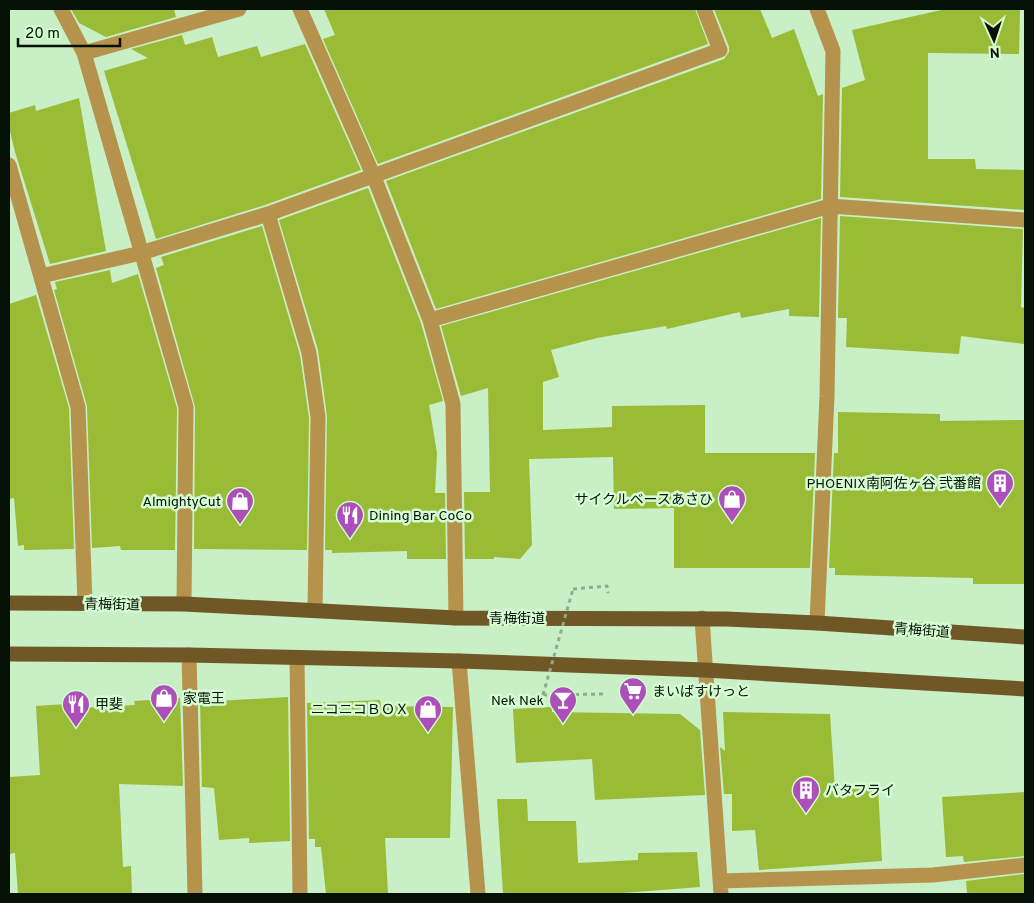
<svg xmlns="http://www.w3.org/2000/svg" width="1034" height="903" viewBox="0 0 1034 903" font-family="Overpass,'Noto Sans JP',sans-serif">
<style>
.building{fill:#99bb36}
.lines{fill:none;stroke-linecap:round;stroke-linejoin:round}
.path{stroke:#8dac8b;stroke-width:3;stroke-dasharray:4 4;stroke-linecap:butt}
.minor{stroke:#b6934c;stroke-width:15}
.major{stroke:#705826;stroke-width:15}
.path-bridge{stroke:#8dac8b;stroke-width:3;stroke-dasharray:4 4;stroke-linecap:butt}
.labels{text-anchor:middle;stroke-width:5;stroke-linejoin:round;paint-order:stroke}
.poi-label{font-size:14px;fill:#041104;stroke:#d5fcd2;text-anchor:end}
.street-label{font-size:14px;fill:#041104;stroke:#d5fcd2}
</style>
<rect width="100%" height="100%" fill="#c8efc5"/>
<path class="building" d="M71,9H174L176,17L106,37L79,23Z
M324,9H695L708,44L378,164L323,39L335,35Z
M714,9H760L772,38L794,29L818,96L823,94L821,199L436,309L386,181L724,59L729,52V47Z
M946,9H1020L1019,54L928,53V159H975L976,169L1025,170V210L840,197L842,88L865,80L852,30Z
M182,35L185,45L212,37L218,57L257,46L261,57L305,44L361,170L265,205L156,239L104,71L148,58L131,49Z
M79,98L106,251L50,264L15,152L9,127V113L35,105L36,111Z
M368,188L421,323L443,401L429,405L437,453L435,493H445L446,559H407V551L332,553V550H325L327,416L318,350L279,220Z
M840,216L1023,229L1021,307L1025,308L1024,344L961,336L959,354L846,347L847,318H838Z
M821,218L819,317L789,316V309L741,318L740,312L667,329L666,326L597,338L551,350L559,377L543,382V430L612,427V406L705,405V453H815L810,568H674V508L614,509L613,457L529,459L532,545L520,559L494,557V559H465L464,492H490L488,388L461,396L441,326Z
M262,226L300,355L309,418L307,550L194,549L195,407L156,268L164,265L161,257Z
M110,270L112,283L138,274L177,408L175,550H121L120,546L92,548L87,406L54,290L57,289L55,282Z
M36,295L69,408L74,549L24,550V545L18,546L14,498L9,499V304Z
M838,412L940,414V421L1025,420V584H973V578L835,575V568H829L834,453H838Z
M288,697L290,841L249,843V838L219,840L214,788L202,787L200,702Z
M180,698L183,786L119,784L123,867L131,866L132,894H18L15,853L9,854V777L40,775L36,706L81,703V708L135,705L134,701Z
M380,700L381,706L453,707L450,838H385L388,894H326L321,847H315V839H309L307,703Z
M552,707V712L680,714L700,730L705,795L595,800L592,759L516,763L513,709Z
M723,712L830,714L835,790L878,787L882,861L759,870L755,830L732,831V794H724L720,747L725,751Z
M1025,792V856L964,862L963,856L946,857L942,797Z
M497,799H527L528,821H576L578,863L638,860V853L697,852L700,887L610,894H503Z
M1025,874V894H967L966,881Z"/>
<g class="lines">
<path class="path" d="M573,589L607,586L608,593
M543,695L603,694"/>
<path class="minor" d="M61,9L84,53L186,407L184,604
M300,9L374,177L430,320L453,404L456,618
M817,9L833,51L827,396L817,623
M84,53L239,9
M9,165L78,407L85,603
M268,214L309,353L318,417L315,610
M41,276L141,253L268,214L720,50L704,9
M430,320L830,206L1025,220
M702,618L721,894
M189,655L195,894
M297,658L300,894
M459,661L478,894
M720,881L933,875L1025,865"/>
<path class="major" d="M9,603L184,604L456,618L726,619L817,623L1025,637
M9,654L189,655L459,661L705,670L1025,689"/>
<path class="path-bridge" d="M543,695L573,589"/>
</g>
<defs>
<g id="building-pin" transform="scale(1.4375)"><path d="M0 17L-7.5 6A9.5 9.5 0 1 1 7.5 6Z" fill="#ad4fb9" stroke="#d5fcd2"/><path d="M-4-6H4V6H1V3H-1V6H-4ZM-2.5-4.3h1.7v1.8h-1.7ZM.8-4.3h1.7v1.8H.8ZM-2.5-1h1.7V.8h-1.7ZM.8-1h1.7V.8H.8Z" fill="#fff"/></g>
<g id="shop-pin" transform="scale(1.4375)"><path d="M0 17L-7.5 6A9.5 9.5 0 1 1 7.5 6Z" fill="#ad4fb9" stroke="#d5fcd2"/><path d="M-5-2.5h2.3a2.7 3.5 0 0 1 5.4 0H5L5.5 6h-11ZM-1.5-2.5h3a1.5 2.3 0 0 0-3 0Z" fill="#fff"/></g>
<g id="restaurant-pin" transform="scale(1.4375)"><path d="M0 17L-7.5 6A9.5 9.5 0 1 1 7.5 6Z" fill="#ad4fb9" stroke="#d5fcd2"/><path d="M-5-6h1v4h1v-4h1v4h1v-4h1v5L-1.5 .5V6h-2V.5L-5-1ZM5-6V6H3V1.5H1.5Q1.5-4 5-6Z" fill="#fff"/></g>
<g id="supermarket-pin" transform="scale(1.4375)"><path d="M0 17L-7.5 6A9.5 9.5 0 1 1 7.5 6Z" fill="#ad4fb9" stroke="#d5fcd2"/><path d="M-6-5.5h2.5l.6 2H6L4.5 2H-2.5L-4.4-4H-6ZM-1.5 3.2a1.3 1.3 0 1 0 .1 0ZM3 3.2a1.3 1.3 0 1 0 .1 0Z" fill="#fff"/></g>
<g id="bar-pin" transform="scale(1.4375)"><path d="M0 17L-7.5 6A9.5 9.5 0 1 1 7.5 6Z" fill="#ad4fb9" stroke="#d5fcd2"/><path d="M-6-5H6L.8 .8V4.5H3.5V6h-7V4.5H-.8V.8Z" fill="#fff"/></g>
</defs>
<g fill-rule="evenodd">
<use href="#building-pin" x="1000" y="483"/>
<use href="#shop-pin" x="732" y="499"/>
<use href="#shop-pin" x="240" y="501"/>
<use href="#restaurant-pin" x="350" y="515"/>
<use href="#supermarket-pin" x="633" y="691"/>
<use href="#shop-pin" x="164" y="698"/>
<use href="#bar-pin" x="563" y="700"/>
<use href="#restaurant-pin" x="76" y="704"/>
<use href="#shop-pin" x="428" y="709"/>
<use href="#building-pin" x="806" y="790"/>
</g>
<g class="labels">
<g class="poi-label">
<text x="981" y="488">PHOENIX南阿佐ヶ谷 弐番館</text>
<text x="713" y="504">サイクルベースあさひ</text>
<text x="221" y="506">AlmightyCut</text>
<text x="369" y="520" text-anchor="start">Dining Bar CoCo</text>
<text x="652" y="696" text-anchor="start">まいばすけっと</text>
<text x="183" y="703" text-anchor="start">家電王</text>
<text x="544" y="705">Nek Nek</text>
<text x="95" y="709" text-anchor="start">甲斐</text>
<text x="409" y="714">ニコニコＢＯＸ</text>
<text x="825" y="795" text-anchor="start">バタフライ</text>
</g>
<g class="street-label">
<text transform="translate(112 604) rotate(1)" y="5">青梅街道</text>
<text x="517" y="623">青梅街道</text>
<text transform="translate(922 630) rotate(4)" y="5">青梅街道</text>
</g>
</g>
<rect width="1034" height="903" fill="none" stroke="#041104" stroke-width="20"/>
<g transform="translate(994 40) rotate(177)" stroke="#d5fcd2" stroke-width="4" paint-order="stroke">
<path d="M0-4L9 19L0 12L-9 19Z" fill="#041104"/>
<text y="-8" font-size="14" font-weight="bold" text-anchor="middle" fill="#041104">N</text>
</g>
<path d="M18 38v8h102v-8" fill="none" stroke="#041104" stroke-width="2.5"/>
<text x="25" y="38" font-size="15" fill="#041104" stroke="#d5fcd2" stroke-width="4" paint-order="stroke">20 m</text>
</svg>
